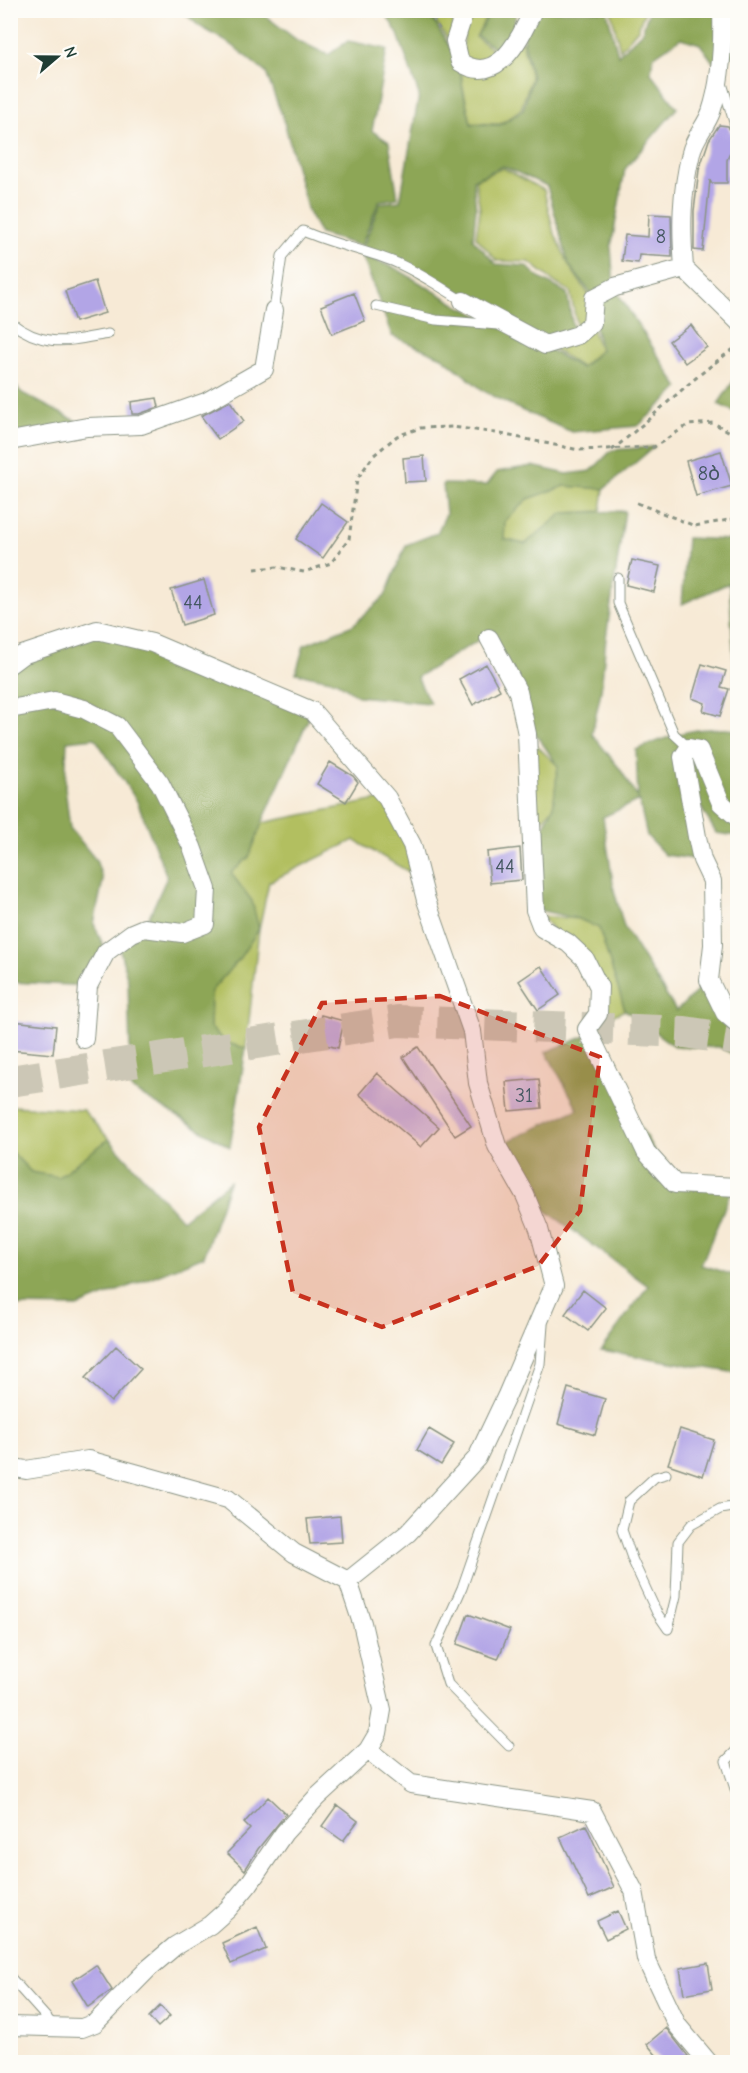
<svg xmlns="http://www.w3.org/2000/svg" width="748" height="2073" viewBox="0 0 748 2073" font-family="'Comic Neue','Noto Sans Georgian',sans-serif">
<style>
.green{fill:#b2bf61;stroke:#687e4a;stroke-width:1.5}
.forest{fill:#8da657;stroke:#567246;stroke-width:1.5}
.building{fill:#b2a5e6}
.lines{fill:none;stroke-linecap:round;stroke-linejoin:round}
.highway-tunnel{stroke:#ccc7b6;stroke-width:32;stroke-dasharray:32 16;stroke-linecap:butt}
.lane-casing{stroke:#8b9485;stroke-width:11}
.street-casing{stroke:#8b9485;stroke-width:20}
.path{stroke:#8b9485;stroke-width:3;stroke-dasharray:4.5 4.5;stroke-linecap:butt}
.lane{stroke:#fff;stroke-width:9}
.street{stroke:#fff;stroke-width:18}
.marked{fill:#c8321e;fill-opacity:0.2;stroke:#c8321e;stroke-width:4.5;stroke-dasharray:12 8;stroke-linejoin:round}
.labels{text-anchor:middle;stroke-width:4.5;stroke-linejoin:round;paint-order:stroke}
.number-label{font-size:20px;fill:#445760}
</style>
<rect width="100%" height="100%" fill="#fdfcf7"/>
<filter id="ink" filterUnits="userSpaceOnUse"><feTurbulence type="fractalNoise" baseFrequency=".0167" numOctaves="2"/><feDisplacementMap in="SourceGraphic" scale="12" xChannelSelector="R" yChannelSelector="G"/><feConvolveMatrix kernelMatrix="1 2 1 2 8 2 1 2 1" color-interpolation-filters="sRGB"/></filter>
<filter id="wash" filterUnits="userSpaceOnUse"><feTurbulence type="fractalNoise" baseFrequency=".008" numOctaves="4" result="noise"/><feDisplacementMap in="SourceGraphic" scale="24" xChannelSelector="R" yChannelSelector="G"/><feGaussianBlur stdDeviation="1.35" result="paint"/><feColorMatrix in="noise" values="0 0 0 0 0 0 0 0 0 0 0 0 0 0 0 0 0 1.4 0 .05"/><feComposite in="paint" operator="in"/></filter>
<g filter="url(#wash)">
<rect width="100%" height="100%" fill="#f7ead6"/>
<path class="green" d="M428,11H457L449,41Z
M466,11H489L476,37L502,57L486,67L462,61Z
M611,11H645L638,29L620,50Z
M522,41L531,78L521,109L500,124L471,123L462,83V65L470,71Z
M503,168L544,190L553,229L569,266L592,299L590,323L600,350L581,367L550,346L579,336L570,291L557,284L529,262L497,261L476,237L480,209L475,180Z
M565,486L604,489L601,511L563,513L525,544L504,540L505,521L528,499Z
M531,740L558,766L553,808L536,827Z
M387,798L421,879L354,840L269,882L259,929L246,1048L226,1043L210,1027L211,991L239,959L252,901L230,873L249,857L262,823Z
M541,916L579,919L599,928L625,1010L598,1022L601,987Z
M11,1106L83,1110L109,1139L58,1177L31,1172L11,1151Z"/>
<path class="forest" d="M182,11H259L297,40L328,55L348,41L387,49L372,131L389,142L398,198L379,201L361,246L320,234L308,212L284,121L266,73L232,45L199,26Z
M384,11H427L459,62L463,91L471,124L500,125L523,110L532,78L523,37L536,11H607L618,55L642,32L649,11H720L718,69L700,44L681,38L653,57L651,73L677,108L625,169L611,248L614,286L593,296L569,265L547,186L503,166L473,180L476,209L473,239L496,264L526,266L541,279L567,293L574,333L545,340L363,247L380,203L400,201L419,95L398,34Z
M491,11H516L514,27L519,36L505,55L477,36Z
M724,11H737V56L723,57Z
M362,255L397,269L459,306L543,346L581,368L601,350L594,323L595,299L615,289L679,388L638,426L572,432L523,411L484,391L442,357L392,336Z
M737,376V413L718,404Z
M10,380L22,393L87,427L11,441Z
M654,447L604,489L565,486L528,499L505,521L504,539L525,544L563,513L625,511L606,638L601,691L592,734L620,769L638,798L636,750C673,734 697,725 737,730V836L716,833L689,787L702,860L665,855L647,836L639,800L603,817L614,890L624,927L676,1011L709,980L737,1024V1056L719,1047H675L625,1010L599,928L579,919L538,910L536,841L553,808L558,766L533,730L489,634L417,677L430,703L358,696L336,681L296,673L304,645L353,625L385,596L406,545L437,533L446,514L443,484L487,485L497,472L532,466L567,474L591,471L612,450Z
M737,535V696H736L729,583L682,604L687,538L731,540Z
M97,630L312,711L262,823L249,857L231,873L252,901L259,929L239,959L211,991L210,1027L226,1043L246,1048L230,1147L131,1089L128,981L118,943L144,928L167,877L137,801L95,738L67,741L65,787L70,828L96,860L103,880L94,924L106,952L88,986L11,982L10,664Z
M586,1036L674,1184L733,1187L701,1265L737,1276V1373L601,1350L648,1286L525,1195L497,1146L578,1109L546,1052Z
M109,1139L182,1220L229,1182L204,1256L78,1307L11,1306V1151L31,1172L58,1177Z"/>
<g id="blocks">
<path class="building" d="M719,125L728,126L735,141L727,160V183H711L710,180L703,251L694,250V211L699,170L709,140Z
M649,214L671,215L672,257L639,255L638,263L622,261L625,235L648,237Z
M95,281L105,313L75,322L65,291Z
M354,293L365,321L332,334L321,306Z
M691,325L707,347L685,363L669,341Z
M157,398L159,407L139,414H132L131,402Z
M230,401L244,421L218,439L201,416Z
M721,451L732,486L696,496L686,461Z
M424,456L426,481L405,482L403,458Z
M321,503L348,522L323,558L296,539Z
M632,560L660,566L654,592L626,585Z
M204,580L214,615L182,625L171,590Z
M486,664L500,690L473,705L459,679Z
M702,664L726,671L721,687L729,689L720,716L703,711L705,703L692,698Z
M330,762L353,776L358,782L346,802L317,784Z
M520,848L522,880L490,883L487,852Z
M541,966L560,995L538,1010L519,981Z
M321,1015L344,1021L338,1048L314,1042Z
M13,1021L56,1026L53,1054L10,1050Z
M418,1047L471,1126L455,1136L403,1057Z
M377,1073L439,1127L421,1147L359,1094Z
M539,1079L542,1108L509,1111L506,1082Z
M583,1290L606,1308L588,1331L565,1314Z
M116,1346L141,1369L111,1402L85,1378Z
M568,1388L605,1399L595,1435L558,1424Z
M429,1429L454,1444L441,1465L417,1450Z
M680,1429L714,1440L703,1476L668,1464Z
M340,1516L342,1542L310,1544L307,1519Z
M468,1614L510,1630L498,1659L457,1644Z
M268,1797L286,1814L258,1849L245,1870L227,1853L250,1829L244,1823Z
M337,1805L358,1821L343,1841L322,1826Z
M586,1825L614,1887L589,1898L560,1837Z
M618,1911L626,1929L606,1939L597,1921Z
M257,1927L266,1949L231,1964L222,1943Z
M708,1963L712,1989L684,1994L680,1968Z
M96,1965L112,1990L88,2007L72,1981Z
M160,2006L170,2016L158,2027L149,2017Z
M666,2028L688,2056L680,2062H662L647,2044Z"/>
</g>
</g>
<g filter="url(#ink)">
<use href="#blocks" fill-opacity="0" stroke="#8b9485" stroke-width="1.5"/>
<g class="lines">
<path class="highway-tunnel" d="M10,1081L398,1021L685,1032L738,1040"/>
<g class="lane-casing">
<path id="lane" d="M722,83L738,135
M376,306L436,320L498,325
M274,310L282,256L303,231C334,245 367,250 397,263C420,273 442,288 463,301
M10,322C45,349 68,341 108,334
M618,578V603L674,734L689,748
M666,1474L655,1477L629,1501L622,1530L633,1561L657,1613L668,1629L676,1596L678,1542L691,1525L720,1509L738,1506
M509,1746L448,1684L436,1646L462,1588L540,1364L543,1325
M738,1749L726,1761L738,1798
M10,1977L54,2026"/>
</g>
<g class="street-casing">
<path id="street" d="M465,10L455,41L460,62C497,87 521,38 533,10
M722,10C723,41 721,82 711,112C706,126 694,138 691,153C681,194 681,226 684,268L738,321
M463,301L545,345L578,335L592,323L594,298L615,287L684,268
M10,441L87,427L141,425L206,402L264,369L274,310
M489,638L518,692L527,734L535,910L542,928L568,943L585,959L599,987L598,1014L587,1029L646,1152L675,1184L738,1187
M10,664L22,655L97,630L152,643L312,711L387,798L412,845L426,900L472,1031L478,1083L497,1146L525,1195L539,1229L554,1286L507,1395L477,1458L408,1533L348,1581
M10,709L54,701L84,709L117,726L160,783L192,847L207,889L205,924L182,933L144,928L132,933L106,952L88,986L84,1039
M738,818L721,803L699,750L689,748L683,757L697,837L702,860L712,881L713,945L709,980L725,1013L738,1024
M10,1467L26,1470L88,1460L228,1499L294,1553L348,1581L362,1623L382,1710L378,1733L368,1750L316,1798L284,1833L249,1884L228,1909L210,1925L175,1946L149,1968L95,2023L82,2028L10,2026
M368,1750L411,1784L592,1811L634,1891L646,1959L677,2025L708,2062"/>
</g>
<path class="path" d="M428,10L441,32
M612,450C655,416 692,377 738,346
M637,503L695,526L734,519L738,515
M255,569L277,567L304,572L331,563L349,539L357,479L374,455L397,436L420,428L453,427L496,433L579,450L654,447L688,425L713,423L738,436"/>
<use href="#lane" class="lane"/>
<use href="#street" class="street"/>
</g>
</g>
<path class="marked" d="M440,996L600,1057L580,1211L538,1266L382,1327L293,1293L259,1127L322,1003Z"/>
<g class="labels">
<g class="number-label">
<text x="661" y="243">8</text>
<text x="709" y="480">8ბ</text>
<text x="193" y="609">44</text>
<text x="505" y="873">44</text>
<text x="524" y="1102">31</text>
</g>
</g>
<rect width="748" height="2073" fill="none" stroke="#fdfcf7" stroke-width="36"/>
<g transform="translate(57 57) rotate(70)" stroke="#fdfcf7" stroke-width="4.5" paint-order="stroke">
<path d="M0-4.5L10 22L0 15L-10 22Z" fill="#1f3d34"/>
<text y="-9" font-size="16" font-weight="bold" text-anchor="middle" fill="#1f3d34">N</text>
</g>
</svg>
